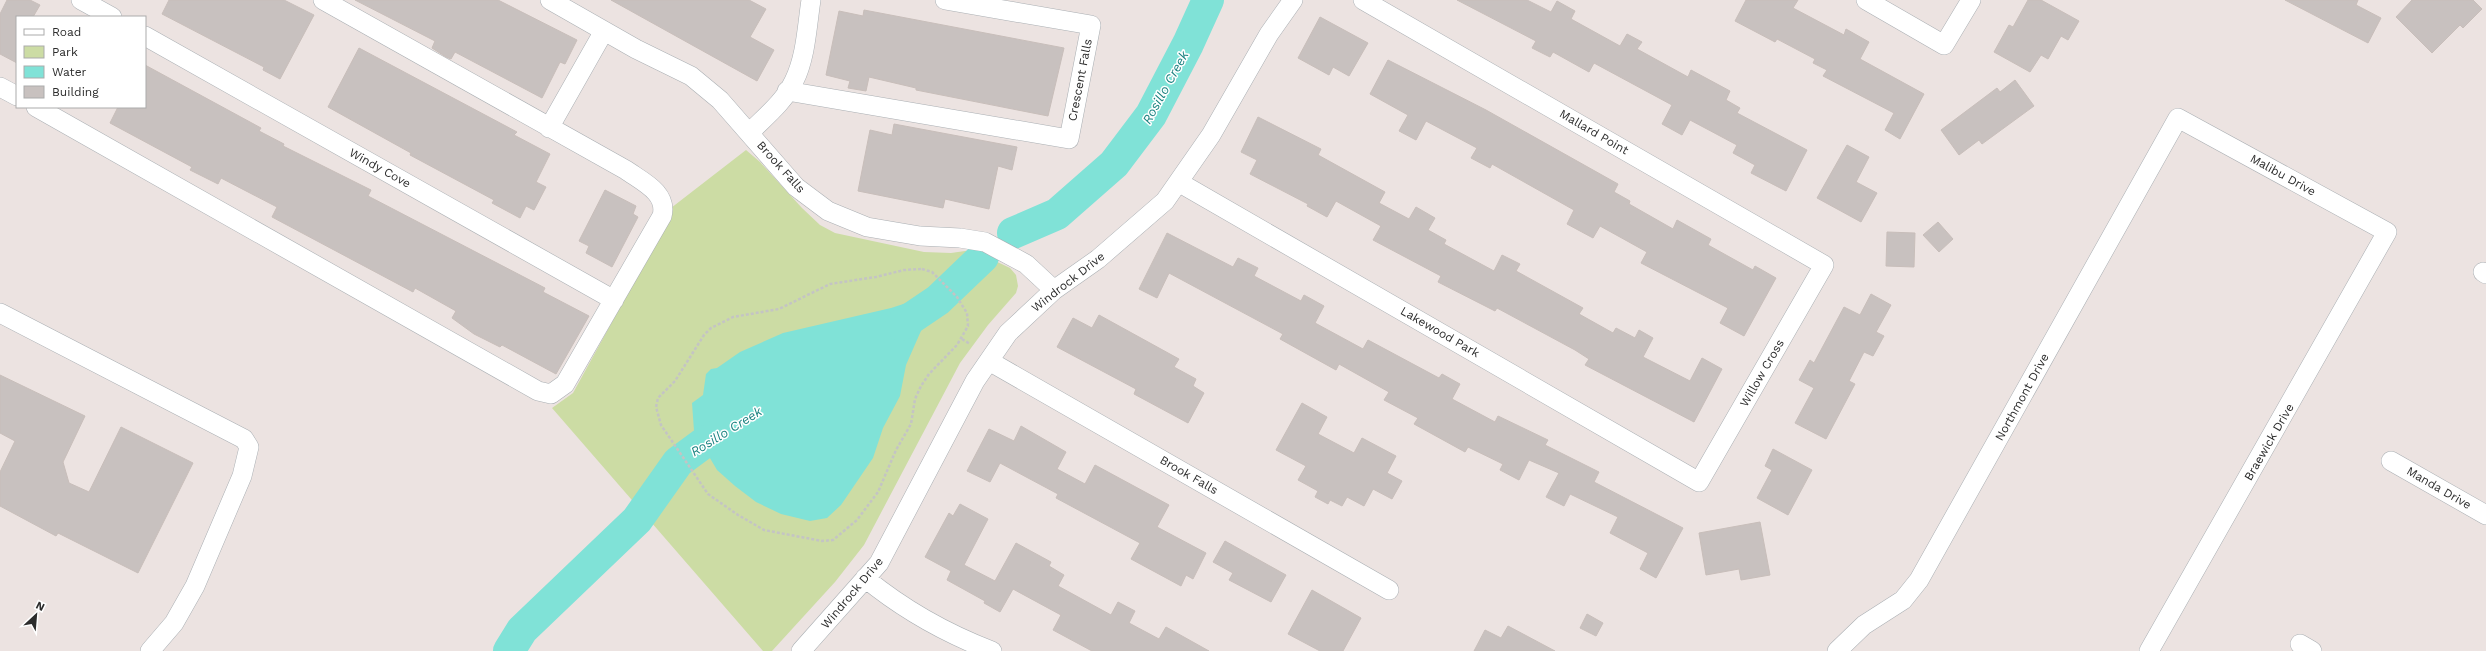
<svg xmlns="http://www.w3.org/2000/svg" width="2486" height="651" viewBox="0 0 2486 651" font-family="'Work Sans',sans-serif">
<style>
.green{fill:#ccdca4}
.water{fill:#80e2d7}
.lines{fill:none;stroke-linecap:round;stroke-linejoin:round}
.river{stroke:#80e2d7;stroke-width:32}
.building{fill:#c8c1bf;stroke:#c8beba}
.minor-casing{stroke:#aaafb3;stroke-width:20}
.path{stroke:#c4c4c4;stroke-width:2.5;stroke-dasharray:3 2;stroke-linecap:butt}
.minor{stroke:#fff;stroke-width:19}
.labels{text-anchor:middle;stroke-width:3;stroke-linejoin:round;paint-order:stroke}
.street-label{font-size:12px;fill:#2c2c2c;stroke:#fff}
.water-label{font-size:13px;font-style:italic;fill:#1c8381;stroke:#fff}
</style>
<rect width="100%" height="100%" fill="#ece3e1"/>
<path class="green" d="M746,150L760,162L802,208L820,225L835,233L924,252L951,253L972,250L1010,268L1016,275L1018,286L1016,293L988,325L960,363L864,545L835,582L772,651H763L552,408L573,393L667,222L671,208Z"/>
<path class="water" d="M931,295L938,300V310L924,324L906,365L900,396L883,428L873,458L841,505L827,518L810,521L781,514L756,502L735,486L717,470L694,431L692,403L703,395L706,374L711,369L717,368L740,352L783,333L891,308Z"/>
<g class="lines">
<path class="river" d="M1013,233L1057,214L1114,164L1151,115L1188,44L1208,0
M901,325L938,300L983,257
M509,651L522,630L637,520L678,462L701,445L738,423"/>
</g>
<path class="building" d="M7,0H30L40,5L33,17H17V63L0,54V14Z
M169,0H284L314,15L280,79L263,70L264,67L162,14Z
M355,0H498L577,40L565,64L560,62L542,98L455,52L451,59L446,57L432,48L435,41Z
M611,0H749L766,9L750,37L774,50L757,81Z
M1457,0H1527L1551,12L1557,1L1575,11L1571,19L1620,46L1627,34L1642,42L1637,49L1688,77L1691,70L1730,91L1726,100L1740,108L1737,113L1807,150L1786,191L1751,173L1755,165L1733,153L1737,145L1690,120L1682,135L1662,124L1672,105L1594,63L1589,72L1553,52L1550,57L1532,48L1536,41Z
M1746,0H1798L1793,8L1844,35L1846,29L1869,42L1860,59L1924,94L1900,139L1885,130L1894,113L1823,76L1827,70L1813,63L1815,59L1777,39L1775,42L1735,21Z
M2028,0H2041L2079,21L2068,40L2061,36L2048,59L2041,55L2030,72L1994,52L2009,25L2013,27Z
M2285,0H2358L2356,5L2381,18L2368,43Z
M2412,0H2473L2482,9L2463,28L2460,25L2432,53L2396,17Z
M864,10L1064,48L1048,116L916,90V88L869,77L866,91L848,88L850,81L826,75L839,11L863,16Z
M1320,17L1368,43L1349,76L1333,67L1329,75L1298,58Z
M359,48L517,132L514,135L550,154L536,182L546,187L534,210L526,206L520,218L492,203L494,200L410,155L411,153L328,107Z
M1388,60L1486,110L1618,184L1614,192L1630,201L1629,204L1673,229L1677,220L1711,239L1708,245L1753,270L1755,266L1776,278L1744,336L1720,323L1728,308L1641,263L1647,252L1600,226L1593,238L1567,224L1574,210L1492,164L1490,168L1471,158L1477,148L1426,121L1416,140L1399,131L1408,115L1370,94Z
M145,65L261,128L259,131L284,144L283,146L371,190L368,196L545,288L543,292L589,316L556,374L502,345L500,347L474,334L452,318L456,311L415,288L413,292L272,217L277,207L221,178L218,184L190,170L192,167L110,123L118,107H145Z
M2015,80L2034,106L1982,144L1979,140L1959,155L1941,130L1997,88L2000,92Z
M1258,117L1321,149L1318,155L1385,192L1379,203L1409,219L1416,207L1435,218L1428,230L1446,240L1444,244L1494,271L1502,255L1520,264L1516,271L1583,308L1579,314L1613,333L1616,328L1635,338L1639,330L1653,338L1643,357L1690,381L1702,358L1722,369L1694,422L1585,365L1589,359L1575,350L1497,308L1495,311L1438,282L1441,276L1373,240L1381,226L1336,201L1327,217L1307,206L1308,204L1250,174L1257,160L1241,152Z
M894,124L1017,147L1012,170L998,166L989,209L945,199L943,208L858,191L870,130L892,135Z
M1847,145L1869,157L1856,182L1877,193L1861,222L1817,198Z
M605,190L636,206L633,214L638,217L612,267L586,253L589,246L579,241Z
M1938,222L1953,239L1939,252L1923,235Z
M1887,232L1915,233L1914,267L1886,266Z
M1167,233L1233,267L1238,258L1258,268L1254,276L1301,301L1304,295L1324,306L1315,323L1363,349L1368,340L1439,378L1442,374L1460,384L1452,399L1495,422L1498,416L1548,440L1545,445L1599,472L1594,482L1683,528L1656,578L1640,569L1648,553L1610,533L1618,517L1570,494L1564,506L1546,497L1559,473L1529,460L1519,480L1500,470L1503,464L1468,447L1465,452L1414,424L1418,418L1384,400L1389,392L1339,364L1336,370L1280,339L1283,334L1169,273L1157,298L1139,289Z
M1871,294L1891,305L1876,332L1884,336L1873,356L1864,352L1849,381L1855,384L1826,439L1795,423L1814,388L1799,380L1810,360L1814,363L1844,307L1860,315Z
M1099,315L1179,359L1174,367L1196,379L1193,386L1204,393L1188,423L1134,394L1136,389L1057,347L1073,318L1092,328Z
M0,375L85,416L63,462L69,483L89,492L121,427L193,463L138,573L58,533L56,536L0,506V472L15,441L0,433Z
M1302,403L1327,417L1318,434L1354,453L1362,438L1396,456L1387,473L1402,481L1392,499L1373,489L1364,506L1347,497L1342,506L1330,500L1328,504L1315,497L1318,491L1298,480L1306,466L1276,450Z
M1021,426L1066,452L1057,469L1085,484L1095,465L1169,505L1157,527L1206,553L1193,579L1186,575L1181,586L1131,559L1140,543L1056,498L1058,494L1000,463L990,482L967,471L989,429L1014,441Z
M1773,449L1812,470L1788,515L1757,498L1772,470L1765,466Z
M960,504L988,519L964,565L995,581L1016,543L1051,562L1049,566L1064,575L1058,586L1111,615L1118,602L1135,611L1129,623L1159,639L1166,627L1209,651H1092L1053,630L1061,615L1013,589L1000,612L984,603L985,601L947,580L951,571L925,557L949,513L953,516Z
M1760,522L1770,575L1741,580L1739,569L1706,575L1699,533Z
M1225,541L1286,575L1271,602L1229,580L1233,573L1213,562Z
M1312,590L1361,618L1343,651H1320L1288,634Z
M1587,614L1603,623L1596,636L1580,628Z
M1508,626L1555,651H1474L1485,630L1501,638Z"/>
<g class="lines">
<g class="minor-casing">
<path id="minor" d="M81,0L112,17
M550,0L636,49L691,76L720,100L796,187L828,211L867,227L920,236L960,238L985,242L1026,264L1054,290
M1866,0L1944,45L1971,0
M145,36L614,300
M0,87L17,96
M787,91L1069,139L1091,25L945,0
M36,107L538,391L551,394L565,384L662,216C668,193 643,182 626,170L323,0
M549,128L604,31
M750,132C765,117 784,102 794,81C806,57 807,26 811,0
M1180,183L1699,482L1824,265L1363,0
M2483,272L2486,274
M0,313L244,439L249,447L242,476L195,586L174,623L150,651
M989,361L1389,590
M2391,461L2486,515
M865,578C904,610 945,633 992,651
M2300,644L2312,651
M801,651L879,563L975,381L1008,333L1054,290L1098,259L1165,201L1211,135L1269,34L1293,0
M1837,651L1864,625L1903,600L1919,580L2178,118L2387,232L2149,651"/>
</g>
<path class="path" d="M922,269L932,272L957,297L967,313L968,326L957,345L929,374L921,386L915,399L911,424L896,450L878,492L857,520L833,540L822,541L764,530L738,515L708,494L661,425L656,407L658,398L675,381L704,335L711,328L733,317L779,309L830,284L876,277L904,270Z
M962,339L970,344"/>
<use href="#minor" class="minor"/>
</g>
<g class="labels">
<g class="street-label">
<text transform="translate(1080 80) rotate(-79)" y="4">Crescent Falls</text>
<text transform="translate(1594 132) rotate(30)" y="4">Mallard Point</text>
<text transform="translate(781 167) rotate(48)" y="4">Brook Falls</text>
<text transform="translate(380 168) rotate(29)" y="4">Windy Cove</text>
<text transform="translate(2283 175) rotate(29)" y="4">Malibu Drive</text>
<text transform="translate(1068 282) rotate(-38)" y="4">Windrock Drive</text>
<text transform="translate(1440 332) rotate(30)" y="4">Lakewood Park</text>
<text transform="translate(1762 373) rotate(-60)" y="4">Willow Cross</text>
<text transform="translate(2022 397) rotate(-61)" y="4">Northmont Drive</text>
<text transform="translate(2269 442) rotate(-60)" y="4">Braewick Drive</text>
<text transform="translate(1189 475) rotate(30)" y="4">Brook Falls</text>
<text transform="translate(2439 488) rotate(30)" y="4">Manda Drive</text>
<text transform="translate(852 593) rotate(-50)" y="4">Windrock Drive</text>
</g>
<g class="water-label">
<text transform="translate(1165 87) rotate(-61)" y="5">Rosillo Creek</text>
<text transform="translate(726 431) rotate(-32)" y="5">Rosillo Creek</text>
</g>
</g>
<rect x="16" y="16" width="130" height="92" fill="#ffffff" stroke="#ababab"/>
<rect x="24" y="29" width="20" height="6" fill="#ffffff" stroke="#ababab"/>
<text x="52" y="36" font-size="12" fill="#2c2c2c">Road</text>
<rect x="24" y="46" width="20" height="12" fill="#ccdca4" stroke="#ababab"/>
<text x="52" y="56" font-size="12" fill="#2c2c2c">Park</text>
<rect x="24" y="66" width="20" height="12" fill="#80e2d7" stroke="#ababab"/>
<text x="52" y="76" font-size="12" fill="#2c2c2c">Water</text>
<rect x="24" y="86" width="20" height="12" fill="#c8c1bf" stroke="#ababab"/>
<text x="52" y="96" font-size="12" fill="#2c2c2c">Building</text>
<g transform="translate(36 615) rotate(26)" stroke="#ffffff" stroke-width="3" paint-order="stroke">
<path d="M0-3L7 15L0 10L-7 15Z" fill="#2c2c2c"/>
<text y="-6" font-size="11" font-weight="bold" text-anchor="middle" fill="#2c2c2c">N</text>
</g>
</svg>
